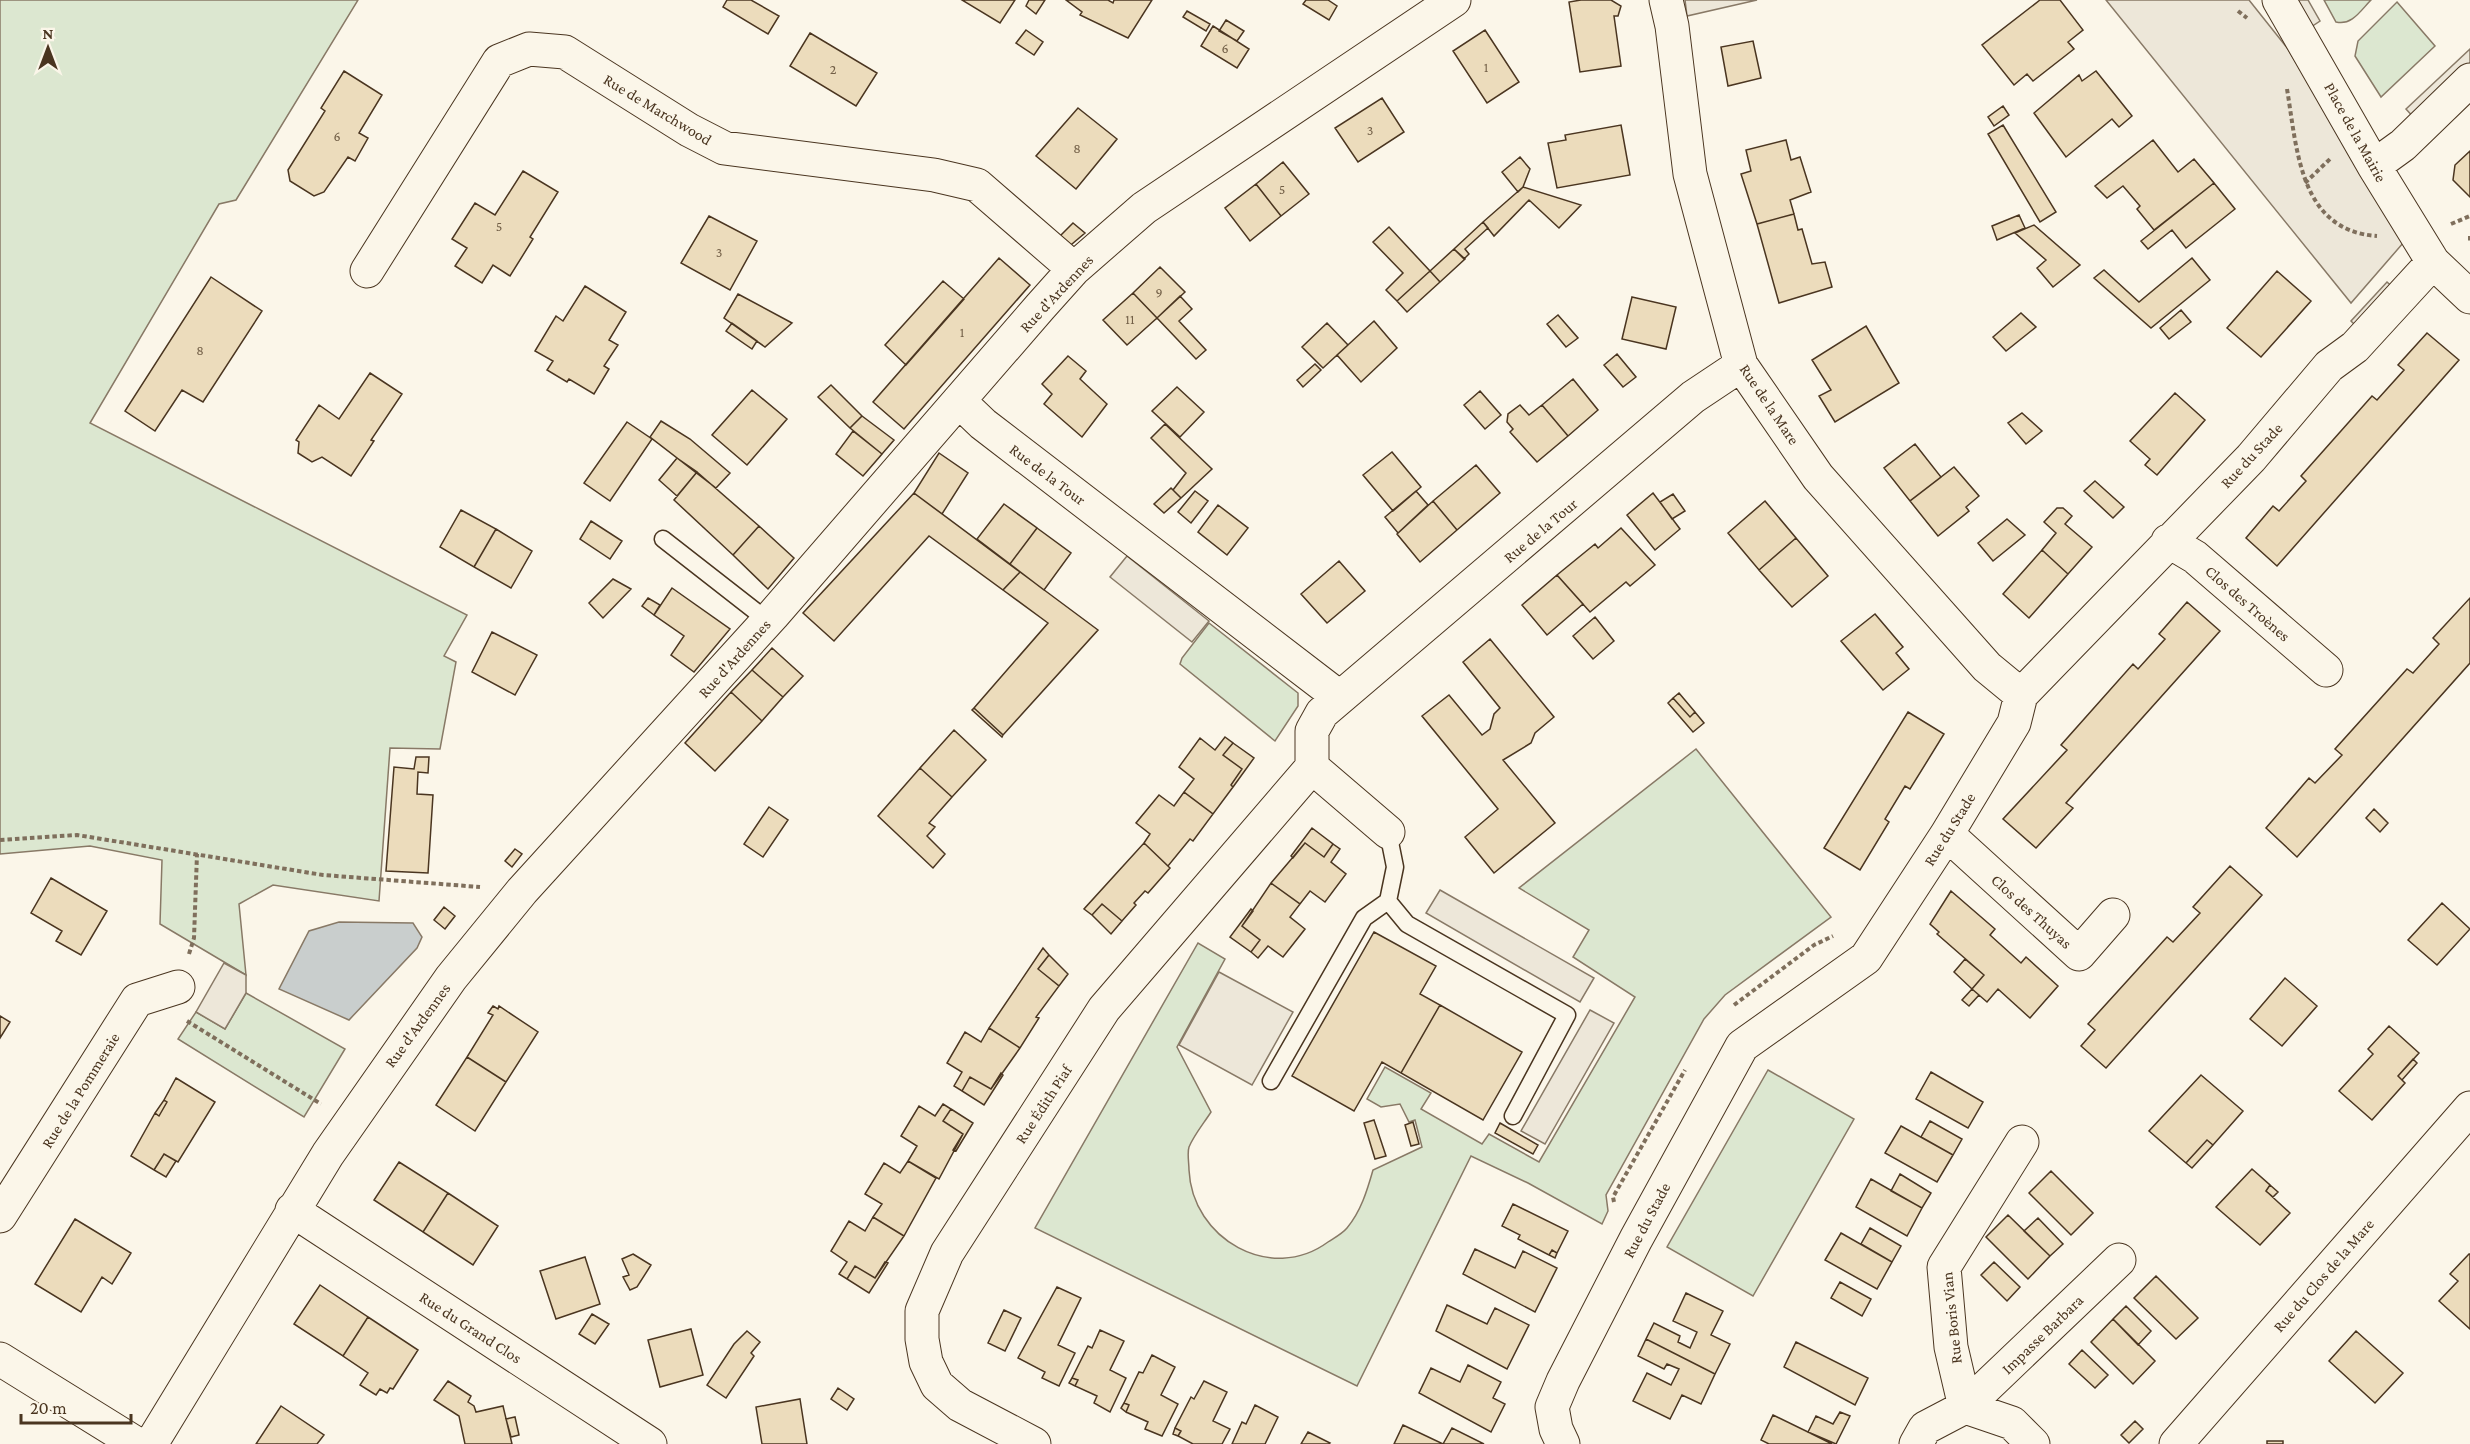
<svg xmlns="http://www.w3.org/2000/svg" width="2470" height="1444" viewBox="0 0 2470 1444" font-family="'Crimson Pro',serif">
<style>
.green{fill:#dce7d0;stroke:#887966;stroke-width:1.5}
.parking{fill:#ede7d9;stroke:#887966;stroke-width:1.5}
.water{fill:#c9cecd;stroke:#887966;stroke-width:1.5}
.building{fill:#ecdcbc;stroke:#4a3520;stroke-width:1.5}
.lines{fill:none;stroke-linecap:round;stroke-linejoin:round}
.lane-casing{stroke:#4a3520;stroke-width:19}
.street-casing{stroke:#4a3520;stroke-width:35}
.path{stroke:#7f6f5c;stroke-width:4;stroke-dasharray:4.5 3;stroke-linecap:butt}
.lane{stroke:#fbf6e9;stroke-width:16}
.street{stroke:#fbf6e9;stroke-width:33}
.labels{text-anchor:middle;stroke-width:4.5;stroke-linejoin:round;paint-order:stroke}
.number-label{font-size:14px;fill:#725f47}
.street-label{font-size:16px;fill:#4a3520;stroke:#fbf6e9}
</style>
<rect width="100%" height="100%" fill="#fbf6e9"/>
<path class="green" d="M0,0H358L236,200L219,204L90,423L467,615L444,656L456,662L440,749L390,748L379,901L273,885L239,904L246,975L160,924L162,860L90,846L0,854Z
M2324,0H2371C2361,10 2352,26 2336,22Z
M2397,2L2435,46L2381,97L2355,56L2358,41Z
M1209,623L1298,693V706L1275,741L1180,664L1182,658Z
M1696,749L1831,917L1725,995L1704,1019L1606,1195L1608,1211L1602,1224L1528,1183L1471,1156L1357,1386L1035,1228L1198,943L1225,959L1177,1047L1211,1112C1204,1123 1194,1135 1189,1147C1187,1153 1189,1163 1189,1170C1192,1239 1271,1284 1328,1242C1334,1238 1342,1234 1347,1228C1361,1211 1367,1191 1373,1170L1422,1147L1415,1120L1409,1122L1400,1104L1381,1107L1367,1099L1385,1067L1431,1093L1421,1109L1482,1144L1489,1134L1539,1162L1635,997L1573,957L1589,930L1519,888Z
M246,993L345,1049L304,1117L178,1039L196,1012L225,1029Z
M1768,1070L1854,1119L1753,1296L1667,1247Z"/>
<path class="parking" d="M1685,0H1757L1687,16Z
M2106,0H2249L2288,49L2404,242L2351,303Z
M2295,0H2308L2320,21L2311,27Z
M2470,49V68L2416,120L2406,109Z
M2387,282L2398,292L2361,331L2351,321Z
M1127,556L1209,621L1192,642L1110,577Z
M1440,890L1594,978L1580,1002L1426,913Z
M224,963L246,975V993L225,1029L196,1012Z
M1219,972L1293,1012L1252,1085L1179,1045Z
M1590,1010L1614,1023L1545,1144L1521,1131Z"/>
<path class="water" d="M339,922L413,923L422,937L417,948L349,1020L279,989L309,931Z"/>
<path class="building" d="M727,0H751L779,16L768,34L723,7Z
M962,0H1015L1000,23Z
M1029,0H1045L1036,14L1026,6Z
M1066,0H1108L1113,3L1114,0H1152L1128,38L1080,15L1082,12Z
M1306,0H1328L1337,6L1329,20L1303,4Z
M1581,0H1611L1621,6L1618,16H1614L1621,66L1580,72L1569,2Z
M2040,0H2060L2083,30L2068,42L2074,49L2033,81L2027,74L2014,85L1982,45Z
M1187,11L1210,24L1206,31L1183,17Z
M1226,20L1244,31L1237,41L1219,31Z
M1213,26L1249,49L1237,68L1201,46Z
M1026,30L1043,42L1034,55L1016,43Z
M1485,30L1519,82L1487,103L1453,51Z
M810,33L877,73L856,106L790,66Z
M1753,41L1761,78L1728,86L1721,47Z
M344,71L382,95L359,133L368,138L355,161L348,157L324,192L314,196L290,181L288,170L325,111L321,108Z
M2096,71L2132,116L2119,127L2112,119L2066,157L2034,113L2079,75L2082,81Z
M1382,98L1404,132L1358,162L1335,128Z
M2003,106L2009,115L1994,126L1988,117Z
M1078,108L1117,139L1076,189L1036,156Z
M1621,125L1630,175L1557,188L1548,143L1566,140L1565,135Z
M2003,125L2056,212L2040,222L1988,134Z
M1786,140L1791,160L1800,157L1811,192L1790,200L1794,214L1757,224L1741,174L1751,171L1746,150Z
M2153,140L2178,172L2194,159L2214,183L2154,230L2137,209L2140,206L2123,186L2107,198L2095,186Z
M2470,151V197L2453,180L2455,165Z
M1520,157L1530,169L1523,187L1518,192L1502,172Z
M1283,162L1309,194L1281,216L1256,184Z
M523,171L558,192L530,237L533,239L510,276L493,265L482,283L455,266L467,248L452,239L475,203L495,215Z
M2214,183L2235,209L2186,248L2172,230L2148,249L2141,241Z
M1256,184L1281,216L1250,241L1225,208Z
M1523,187L1581,205L1559,228L1529,200L1494,236L1483,222Z
M1794,214L1798,230L1802,229L1812,264L1825,262L1832,287L1779,303L1757,224Z
M2019,215L2025,228L1997,240L1992,226Z
M709,216L757,241L730,290L681,263Z
M1483,222L1488,228L1465,249L1469,254L1464,259L1454,249Z
M1073,223L1085,233L1066,249L1057,239Z
M2034,225L2080,265L2053,287L2037,268L2046,260L2015,233Z
M1389,227L1430,271L1397,301L1386,290L1403,273L1373,242Z
M1454,249L1465,259L1440,282L1430,271Z
M999,258L1030,285L904,429L873,402Z
M2192,258L2210,280L2151,328L2094,278L2104,270L2139,302Z
M1160,267L1185,292L1157,318L1133,293Z
M1430,271L1440,282L1407,312L1397,301Z
M2277,271L2311,301L2261,357L2227,328Z
M211,277L262,311L203,402L182,390L155,431L125,411Z
M943,281L964,299L906,365L885,345Z
M585,286L626,312L609,340L618,345L604,366L609,369L594,394L569,379L567,382L547,370L553,361L535,351L556,316L563,321Z
M1133,293L1157,318L1127,345L1103,320Z
M738,294L792,323L765,347L724,318Z
M1180,296L1192,309L1179,321L1206,350L1196,359L1157,318Z
M1632,297L1676,307L1666,349L1622,339Z
M2181,310L2191,322L2169,339L2160,328Z
M2021,313L2036,327L2006,351L1993,337Z
M1558,315L1578,338L1566,347L1547,324Z
M1374,321L1397,348L1361,382L1337,355Z
M732,323L757,341L752,349L726,331Z
M1327,323L1348,345L1323,368L1302,347Z
M1866,326L1899,383L1835,422L1819,396L1831,390L1812,360Z
M2427,333L2459,360L2277,566L2246,538L2273,506L2279,511L2306,481L2301,476L2372,396L2377,400L2404,370L2398,365Z
M1617,354L1636,377L1623,387L1604,365Z
M1068,356L1086,371L1080,379L1107,404L1082,437L1044,404L1052,394L1042,384Z
M1315,364L1321,370L1303,387L1297,380Z
M370,373L402,394L371,440L374,441L351,476L322,457L312,462L298,453L299,442L296,440L319,405L339,419Z
M1573,379L1598,410L1568,436L1542,405Z
M831,385L862,416L850,428L818,397Z
M1177,387L1204,412L1180,437L1152,411Z
M752,390L787,419L747,465L712,435Z
M1480,391L1501,415L1485,429L1464,405Z
M2175,393L2205,420L2157,475L2145,465L2150,459L2130,441Z
M1520,405L1529,415L1542,405L1568,436L1537,462L1510,432L1513,429L1507,422L1508,414Z
M2022,413L2042,431L2026,444L2008,423Z
M862,416L894,440L882,454L850,428Z
M661,421L690,439L730,473L716,488L650,437Z
M627,422L652,439L610,501L584,483Z
M1165,424L1212,469L1181,498L1173,490L1186,473L1151,438Z
M853,431L882,454L863,476L836,454Z
M1915,444L1941,477L1910,501L1884,468Z
M1392,452L1421,487L1393,511L1363,475Z
M939,453L968,473L942,514L914,493Z
M677,458L697,472L677,496L659,480Z
M1476,465L1500,493L1457,530L1433,501Z
M1954,467L1979,496L1966,507L1969,511L1938,536L1910,501Z
M697,472L759,526L733,555L674,500Z
M2095,481L2124,507L2113,518L2084,491Z
M1171,488L1181,498L1164,513L1154,504Z
M1195,491L1208,501L1191,523L1178,512Z
M1416,491L1428,505L1398,533L1385,517Z
M914,493L1020,572L1003,590L929,536L834,641L803,613Z
M1653,493L1680,529L1655,550L1627,515Z
M1673,494L1685,511L1672,519L1660,502Z
M1433,501L1457,530L1420,562L1397,534Z
M1765,501L1796,538L1759,570L1728,533Z
M1004,504L1037,528L1010,564L977,539Z
M1218,505L1248,528L1227,555L1198,532Z
M2057,508H2063L2072,516L2065,524L2092,547L2068,574L2042,550L2056,533L2044,522Z
M461,510L496,529L474,567L440,547Z
M2007,519L2025,535L1993,561L1978,543Z
M591,521L622,541L610,559L580,539Z
M759,526L794,558L768,589L733,555Z
M1037,528L1071,553L1044,590L1010,564Z
M1621,528L1655,565L1630,586L1626,582L1590,612L1557,575L1595,544L1598,548Z
M496,529L532,551L511,588L474,567Z
M1796,538L1828,576L1792,607L1759,570Z
M2042,550L2068,574L2029,618L2003,594Z
M1339,561L1365,591L1327,623L1301,594Z
M1020,572L1098,630L1003,735L974,708L1048,623L1003,590Z
M1557,575L1583,604L1547,635L1522,605Z
M613,579L631,589L603,618L589,603Z
M672,588L730,629L694,672L671,655L684,636L654,615Z
M648,598L660,605L654,615L642,606Z
M2470,598V663L2297,857L2266,828L2309,778L2315,783L2342,755L2335,749L2407,669L2413,673L2439,644L2433,638Z
M2187,602L2220,631L2066,803L2073,808L2036,848L2003,819L2067,750L2061,745L2133,664L2138,669L2165,639L2159,634Z
M1875,614L1903,647L1896,653L1909,669L1883,690L1841,641Z
M1595,617L1614,641L1593,659L1573,636Z
M492,632L537,655L515,695L472,672Z
M1490,639L1554,717L1535,733L1531,743L1503,760L1555,823L1494,873L1465,837L1498,809L1422,716L1449,695L1482,735L1490,729L1494,714L1500,708L1463,662Z
M772,648L803,676L783,697L752,670Z
M752,670L783,697L762,721L731,692Z
M731,692L762,721L715,771L685,743Z
M1679,693L1695,712L1690,717L1673,698Z
M1673,698L1690,717L1695,712L1704,723L1693,732L1668,703Z
M974,708L1003,735L1002,737L972,710Z
M1908,712L1944,734L1910,789L1905,786L1885,819L1889,822L1860,870L1824,848Z
M954,730L986,760L952,797L920,768Z
M1225,737L1233,743L1223,755L1242,769L1231,785L1233,787L1213,814L1184,792L1194,779L1179,767L1200,738L1215,750Z
M1233,743L1254,758L1233,787L1231,785L1242,769L1223,755Z
M416,757H429L428,773L418,772L417,794L433,795L428,873L386,871L394,767L414,769Z
M920,768L952,797L929,823L935,827L927,836L945,854L933,868L878,816Z
M1184,792L1213,814L1193,841L1190,839L1168,866L1144,843L1150,834L1136,823L1159,795L1174,806Z
M769,807L788,820L763,857L744,844Z
M2374,809L2388,823L2380,832L2366,818Z
M1312,828L1333,844L1324,857L1305,843L1293,858L1291,856Z
M1144,843L1170,868L1148,893L1145,891L1134,903L1136,905L1122,921L1102,904L1092,915L1084,909Z
M1305,843L1324,857L1333,844L1340,849L1331,862L1346,874L1325,902L1310,891L1300,904L1271,883Z
M515,849L522,854L512,867L505,861Z
M2230,866L2262,895L2106,1068L2081,1046L2095,1030L2088,1024L2167,937L2173,942L2200,913L2193,907Z
M51,878L107,911L81,955L56,941L62,931L31,913Z
M1271,883L1300,904L1290,917L1305,929L1283,957L1268,946L1258,958L1251,952L1260,940L1242,926Z
M1951,891L1995,929L1990,935L2021,963L2026,957L2058,986L2030,1018L1998,989L1987,1002L1972,989L1984,975L1937,934L1939,932L1930,924Z
M2442,903L2470,929L2437,965L2408,940Z
M1102,904L1122,921L1111,934L1092,915Z
M444,907L455,916L445,929L434,920Z
M1251,909L1253,911L1242,926L1260,940L1251,952L1230,937Z
M1374,932L1436,966L1420,994L1440,1005L1401,1073L1382,1062L1354,1111L1292,1076Z
M1043,948L1049,955L1038,969L1059,986L1036,1017L1039,1018L1020,1048L989,1028Z
M1049,955L1068,974L1059,986L1038,969Z
M1965,959L1984,975L1972,989L1954,972Z
M2285,978L2317,1006L2282,1046L2250,1019Z
M1972,989L1979,995L1969,1006L1962,1000Z
M1440,1005L1522,1052L1483,1120L1401,1073Z
M493,1006L498,1009L499,1006L538,1032L506,1082L467,1057L493,1015L488,1013Z
M0,1016L10,1022L0,1038Z
M2389,1026L2419,1053L2398,1076L2405,1083L2372,1120L2339,1091L2373,1054L2368,1049Z
M989,1028L1020,1048L991,1089L970,1077L962,1091L954,1086L962,1072L947,1063L965,1032L981,1042Z
M467,1057L506,1082L475,1131L436,1105Z
M2413,1059L2417,1063L2402,1080L2398,1076Z
M1931,1072L1983,1102L1968,1128L1916,1099Z
M1001,1073L1003,1075L984,1105L962,1091L970,1077L991,1089Z
M2201,1075L2243,1111L2213,1145L2207,1140L2186,1163L2149,1131Z
M176,1078L215,1102L178,1162L164,1154L154,1170L131,1156L155,1113L159,1116L167,1102L164,1100Z
M164,1100L167,1102L159,1116L155,1113Z
M943,1104L951,1109L943,1121L963,1134L939,1179L908,1161L917,1146L901,1136L919,1106L935,1116Z
M951,1109L973,1123L956,1151L953,1150L963,1134L943,1121Z
M1374,1120L1386,1156L1375,1159L1364,1123Z
M1930,1121L1962,1139L1953,1155L1921,1137Z
M1413,1122L1419,1144L1411,1146L1405,1125Z
M1500,1123L1538,1145L1533,1154L1495,1133Z
M1901,1126L1953,1155L1937,1182L1885,1153Z
M2207,1140L2213,1145L2192,1168L2186,1163Z
M164,1154L176,1161L166,1177L154,1170Z
M908,1161L936,1178L904,1236L873,1217L882,1204L865,1194L884,1163L900,1173Z
M399,1162L448,1193L423,1232L374,1200Z
M2252,1169L2270,1185L2266,1191L2290,1213L2260,1245L2216,1207Z
M2051,1171L2093,1213L2071,1235L2029,1193Z
M1900,1174L1931,1193L1922,1208L1891,1191Z
M1871,1179L1922,1208L1907,1236L1856,1207Z
M2270,1185L2278,1192L2273,1197L2266,1191Z
M448,1193L498,1226L473,1265L423,1232Z
M1513,1204L1568,1231L1557,1253L1552,1250L1549,1255L1518,1239L1520,1235L1502,1226Z
M2008,1215L2050,1256L2028,1279L1986,1237Z
M873,1217L904,1236L875,1278L855,1266L847,1279L839,1274L847,1262L831,1251L849,1221L865,1231Z
M2038,1218L2063,1244L2050,1256L2024,1231Z
M75,1219L131,1253L112,1284L102,1277L81,1312L35,1284Z
M1870,1228L1901,1246L1892,1262L1861,1244Z
M1841,1233L1892,1262L1877,1289L1825,1260Z
M1475,1249L1515,1268L1523,1251L1557,1268L1535,1312L1463,1274Z
M1552,1250L1557,1253L1555,1258L1549,1255Z
M633,1254L651,1265L637,1287L630,1290L623,1277L629,1275L622,1259Z
M2469,1254H2470V1329L2439,1301L2458,1281L2450,1274Z
M585,1257L600,1304L556,1319L540,1271Z
M885,1262L888,1263L869,1293L847,1279L855,1266L875,1278Z
M1994,1262L2020,1287L2007,1301L1981,1275Z
M2156,1276L2198,1318L2176,1339L2134,1298Z
M1840,1282L1871,1299L1862,1316L1831,1298Z
M320,1285L368,1317L343,1356L294,1324Z
M1057,1287L1081,1298L1058,1345L1075,1353L1059,1386L1042,1378L1045,1372L1018,1358Z
M1686,1293L1723,1311L1711,1335L1730,1344L1715,1374L1646,1339L1654,1323L1680,1336L1678,1342L1690,1348L1697,1332L1673,1321Z
M1447,1305L1487,1324L1495,1308L1529,1325L1507,1369L1436,1331Z
M2126,1306L2151,1331L2138,1345L2113,1319Z
M1004,1310L1021,1318L1005,1351L988,1343Z
M592,1314L609,1324L595,1344L579,1334Z
M368,1317L418,1350L393,1389L390,1388L387,1393L380,1389L376,1395L360,1385L368,1373L343,1356Z
M2113,1319L2155,1361L2133,1384L2091,1342Z
M691,1329L703,1375L660,1387L648,1340Z
M1100,1330L1124,1341L1110,1370L1126,1378L1110,1412L1094,1403L1097,1396L1075,1386L1078,1380L1072,1378L1088,1346L1092,1348Z
M747,1331L760,1342L751,1353L754,1356L726,1398L707,1385L734,1344Z
M2356,1331L2403,1373L2375,1403L2329,1361Z
M1646,1339L1715,1374L1701,1404L1682,1395L1670,1419L1633,1401L1647,1373L1671,1385L1679,1369L1667,1364L1664,1369L1638,1356Z
M1796,1342L1868,1378L1855,1405L1784,1367Z
M2082,1350L2108,1375L2095,1388L2069,1364Z
M1152,1355L1175,1367L1161,1395L1178,1404L1162,1436L1145,1429L1148,1422L1126,1412L1129,1405L1124,1403L1139,1372L1143,1373Z
M1468,1365L1501,1382L1493,1398L1505,1404L1491,1432L1419,1393L1431,1368L1460,1382Z
M1072,1378L1078,1380L1075,1386L1069,1383Z
M448,1381L471,1396L468,1402L474,1406L476,1412L503,1406L512,1444H465L459,1416L434,1400Z
M1204,1381L1227,1392L1213,1421L1230,1429L1222,1444H1193L1178,1436L1181,1431L1175,1428L1191,1397L1194,1399Z
M838,1388L854,1399L847,1410L831,1399Z
M800,1399L807,1444H762L756,1407Z
M1124,1403L1129,1405L1126,1412L1121,1408Z
M1255,1405L1278,1417L1265,1444H1232L1242,1422L1246,1424Z
M281,1406L324,1435L317,1444H256Z
M1840,1412L1850,1416L1836,1444L1808,1432L1816,1416L1833,1424Z
M1773,1415L1808,1432L1832,1444H1769L1761,1440Z
M515,1417L519,1435L511,1437L506,1419Z
M2135,1421L2143,1429L2129,1443L2121,1435Z
M1403,1425L1443,1444L1452,1428L1484,1444H1394Z
M1175,1428L1181,1431L1178,1436L1173,1434Z
M1308,1432L1330,1443L1329,1444H1301Z
M2267,1441H2283V1444H2267Z"/>
<g class="lines">
<g class="lane-casing">
<path id="lane" d="M663,539L768,621
M1388,901L1407,924L1567,1015L1513,1116
M1271,1081L1364,918L1388,901L1395,867L1388,832"/>
</g>
<g class="street-casing">
<path id="street" d="M1666,0L1672,26L1690,174L1741,365L1818,477L1987,667L2021,695
M2279,0L2374,166L2433,262L2470,297
M2374,166L2403,145L2470,80
M367,271L499,61L529,49L565,52L689,130L724,148L934,175L977,185L1074,269
M960,402L983,424L1339,697
M2168,541L2195,557L2326,670
M1388,832L1312,767V731L1322,713L1693,397L1741,365
M1947,834L2079,954L2113,915
M2022,1142L1944,1267L1951,1347L1965,1407L2119,1260
M292,1210L650,1444
M0,1216L137,1000L178,987
M0,1359L137,1444
M151,1444L328,1154L451,978L522,891L773,615L1040,307L1074,269L1144,208L1454,0
M1034,1444L960,1405L937,1385L926,1362L922,1339V1311L947,1253L1104,1009L1312,767
M1563,1444L1556,1429L1552,1407L1563,1381L1636,1239L1742,1046L1866,958L1947,834L2014,723L2021,695L2251,458L2329,366L2355,347L2433,262
M1916,1444L1925,1428L1965,1407L2012,1423L2033,1444
M2176,1444L2470,1108"/>
</g>
<path class="path" d="M2238,11L2247,18
M2287,89C2297,148 2299,231 2377,236
M2305,183L2330,159
M2451,224L2470,216
M2470,236V241
M0,840L77,835L323,875L480,887
M189,954L194,938L197,854
M1734,1005L1814,945L1833,936
M187,1021L321,1104
M1614,1202L1613,1197L1685,1070"/>
<use href="#lane" class="lane"/>
<use href="#street" class="street"/>
</g>
<g class="labels">
<g class="number-label">
<text x="1225" y="53">6</text>
<text x="1486" y="72">1</text>
<text x="833" y="74">2</text>
<text x="1370" y="135">3</text>
<text x="337" y="141">6</text>
<text x="1077" y="153">8</text>
<text x="1282" y="194">5</text>
<text x="499" y="231">5</text>
<text x="719" y="257">3</text>
<text x="1159" y="297">9</text>
<text x="1130" y="324">11</text>
<text x="962" y="337">1</text>
<text x="200" y="355">8</text>
</g>
<g class="street-label">
<text transform="translate(658 109) rotate(31)" y="6">Rue de Marchwood</text>
<text transform="translate(2356 132) rotate(61)" y="6">Place de la Mairie</text>
<text transform="translate(1056 293) rotate(-47)" y="6">Rue d'Ardennes</text>
<text transform="translate(1770 404) rotate(56)" y="6">Rue de la Mare</text>
<text transform="translate(2251 455) rotate(-47)" y="6">Rue du Stade</text>
<text transform="translate(1048 474) rotate(37)" y="6">Rue de la Tour</text>
<text transform="translate(1540 530) rotate(-40)" y="6">Rue de la Tour</text>
<text transform="translate(2248 603) rotate(41)" y="6">Clos des Troènes</text>
<text transform="translate(734 658) rotate(-48)" y="6">Rue d'Ardennes</text>
<text transform="translate(1949 829) rotate(-58)" y="6">Rue du Stade</text>
<text transform="translate(2032 911) rotate(42)" y="6">Clos des Thuyas</text>
<text transform="translate(417 1025) rotate(-54)" y="6">Rue d'Ardennes</text>
<text transform="translate(80 1090) rotate(-58)" y="6">Rue de la Pommeraie</text>
<text transform="translate(1043 1104) rotate(-57)" y="6">Rue Édith Piaf</text>
<text transform="translate(1646 1220) rotate(-62)" y="6">Rue du Stade</text>
<text transform="translate(2323 1275) rotate(-49)" y="6">Rue du Clos de la Mare</text>
<text transform="translate(1951 1318) rotate(-96)" y="6">Rue Boris Vian</text>
<text transform="translate(471 1327) rotate(33)" y="6">Rue du Grand Clos</text>
<text transform="translate(2042 1334) rotate(-44)" y="6">Impasse Barbara</text>
</g>
</g>
<g transform="translate(48 48)" stroke="#fbf6e9" stroke-width="4.5" paint-order="stroke">
<path d="M0-4.5L10 22L0 15L-10 22Z" fill="#4a3520"/>
<text y="-9" font-size="16" font-weight="bold" text-anchor="middle" fill="#4a3520">N</text>
</g>
<path d="M21 1414v9h110v-9" fill="none" stroke="#4a3520" stroke-width="3"/>
<text x="30" y="1414" font-size="18" fill="#4a3520" stroke="#fbf6e9" stroke-width="4.5" paint-order="stroke">20 m</text>
</svg>
